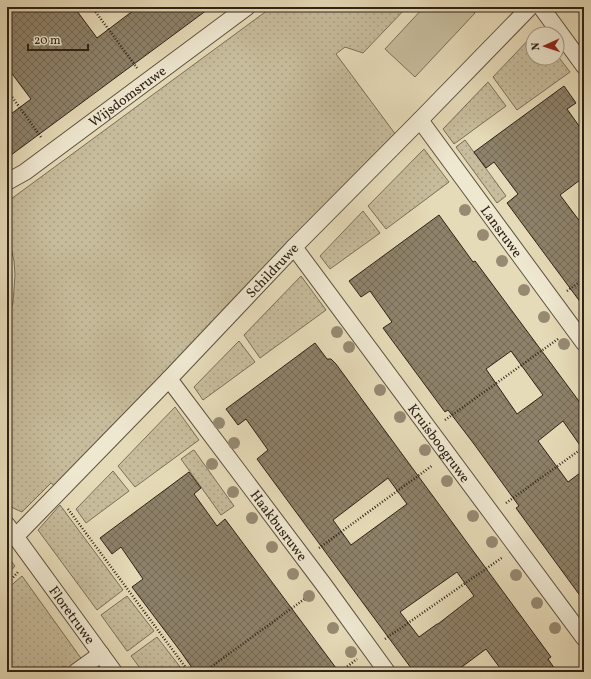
<svg xmlns="http://www.w3.org/2000/svg" width="591" height="679" viewBox="0 0 591 679" font-family="Vollkorn,serif">
<style>
.grass{fill:url(#grass-dots);stroke:#7a6f59}
.green{fill:#c7bc9c;stroke:#7a6f59}
.building{fill:url(#building-cross-hatch);stroke:#2e2216;fill-rule:evenodd}
.lines{fill:none;stroke-linecap:round;stroke-linejoin:round}
.street-casing{stroke:#5c503e;stroke-width:18}
.path{stroke:#2e2216;stroke-width:2.5;stroke-dasharray:1 2;stroke-linecap:butt}
.street{stroke:#efe8d1;stroke-width:16}
.tree{fill:#968a72}
.labels{text-anchor:middle;stroke-width:3.5;stroke-linejoin:round;paint-order:stroke}
.street-label{font-size:14px;fill:#2e2216;stroke:#efe8d1}
</style>
<defs>
<pattern id="grass-dots" width="8" height="8" patternUnits="userSpaceOnUse"><rect width="8" height="8" fill="#c7bc9c"/><path d="M2 2h.1M6 6h.1" fill="none" stroke="#aba186" stroke-width="1.8" stroke-linecap="round"/></pattern>
<pattern id="building-cross-hatch" width="8" height="8" patternUnits="userSpaceOnUse"><rect width="8" height="8" fill="#8e826a"/><path d="M0 0l8 8M0 8l8-8" fill="none" stroke="#746a56"/></pattern>
</defs>
<rect width="100%" height="100%" fill="#e6dbb8"/>
<filter id="stains"><feTurbulence type="fractalNoise" baseFrequency=".005" numOctaves="4"/><feColorMatrix values="0 0 0 0 .2 0 0 0 0 .09 0 0 0 0 .02 0 0 0 .5 -.17"/></filter>
<radialGradient id="worn" r=".72"><stop offset=".6" stop-color="#630" stop-opacity="0"/><stop offset="1" stop-color="#630" stop-opacity=".3"/></radialGradient>
<path class="grass" d="M272,7H407L363,53L345,47L336,54L396,135L56,487L51,483L22,512L13,508L7,500V325L13,302L15,275L14,261L7,230V202Z
M532,36H533V58H557V55L570,72L517,110L493,77Z
M488,82L506,106L454,144L443,129Z
M465,140L506,196L497,203L456,147Z
M424,149L449,182L386,229L368,206Z
M363,211L380,233L330,269L320,256Z
M301,276L326,310L260,358L244,335Z
M239,341L255,362L203,400L194,387Z
M175,407L199,440L135,487L118,466Z
M194,450L234,506L221,515L181,459L192,451Z
M113,471L129,491L86,523L76,509Z
M60,505L123,590L97,610L38,530Z
M7,556L15,566L7,575Z
M22,576L83,661L73,669L65,667L63,666L55,672H7V589Z
M127,596L154,631L129,650L127,651L101,615Z
M157,637L184,672H143L131,656Z"/>
<path class="green" d="M424,7H468L475,13L415,77L385,49Z"/>
<path class="building" d="M19,7H74L97,38L138,7H211L7,158V117L31,99L7,67V16Z
M564,86L576,103L567,109L584,133V177L560,195L584,227V307L507,203L518,194L494,162L486,168L474,152Z
M439,215L473,262L475,261L584,408V451L563,421L538,441L568,482L584,470V601L516,508L519,506L474,444L448,410L445,412L383,328L392,322L370,291L361,297L349,281ZM511,351L543,395L517,414L486,369Z
M315,343L327,359H331L336,364L551,657L548,659L557,672H503L486,649L455,672H414L332,561L257,459L268,450L246,419L238,425L226,409ZM388,478L407,504L351,545L333,520ZM457,572L474,596L438,624H437L419,637L400,612Z
M189,472L201,488L194,494L217,526L225,519L339,672H195L181,652L132,587L143,579L121,547L112,554L100,538Z"/>
<g class="lines">
<g class="street-casing">
<g id="street">
<path d="M541,7L584,66"/>
<path id="s1" d="M420,120L584,343"/>
<path id="s2" d="M7,182L25,172L247,7"/>
<path id="s3" d="M294,247L584,638"/>
<path id="s4" d="M169,379L324,585L387,672"/>
<path id="s5" d="M7,525L114,672"/>
<path id="s6" d="M16,536L169,379L294,247L420,120L530,7"/>
<path d="M76,672L101,654"/>
</g>
</g>
<path class="path" d="M92,7L137,68
M7,90L41,137
M7,245C13,266 12,295 7,316
M567,291L584,279
M445,420L558,339
M506,503L584,447
M68,509L189,672
M319,548L433,465
M7,584L19,571
M385,639L503,557
M204,672L310,595
M340,672L357,659"/>
<use href="#street" class="street"/>
</g>
<g class="tree">
<circle cx="465" cy="210" r="6"/>
<circle cx="483" cy="235" r="6"/>
<circle cx="502" cy="261" r="6"/>
<circle cx="524" cy="290" r="6"/>
<circle cx="544" cy="317" r="6"/>
<circle cx="337" cy="332" r="6"/>
<circle cx="564" cy="344" r="6"/>
<circle cx="349" cy="347" r="6"/>
<circle cx="380" cy="390" r="6"/>
<circle cx="400" cy="417" r="6"/>
<circle cx="219" cy="423" r="6"/>
<circle cx="234" cy="443" r="6"/>
<circle cx="425" cy="450" r="6"/>
<circle cx="212" cy="464" r="6"/>
<circle cx="447" cy="481" r="6"/>
<circle cx="233" cy="492" r="6"/>
<circle cx="473" cy="516" r="6"/>
<circle cx="252" cy="518" r="6"/>
<circle cx="492" cy="542" r="6"/>
<circle cx="272" cy="547" r="6"/>
<circle cx="293" cy="574" r="6"/>
<circle cx="516" cy="575" r="6"/>
<circle cx="309" cy="596" r="6"/>
<circle cx="537" cy="603" r="6"/>
<circle cx="333" cy="628" r="6"/>
<circle cx="555" cy="628" r="6"/>
<circle cx="351" cy="652" r="6"/>
</g>
<g class="labels">
<g class="street-label">
<text dy="5" stroke="none"><textPath href="#s2" startOffset="148">Wijsdomsruwe</textPath></text>
<text dy="5" stroke="none"><textPath href="#s1" startOffset="138">Lansruwe</textPath></text>
<text dy="5" stroke="none"><textPath href="#s6" startOffset="369">Schildruwe</textPath></text>
<text dy="5" stroke="none"><textPath href="#s3" startOffset="244">Kruisboogruwe</textPath></text>
<text dy="5" stroke="none"><textPath href="#s4" startOffset="183">Haakbusruwe</textPath></text>
<text dy="5" stroke="none"><textPath href="#s5" startOffset="111">Floretruwe</textPath></text>
</g>
</g>
<rect width="591" height="679" fill="none" stroke="#e6dbb8" stroke-width="24"/>
<rect x="8" y="8" width="575" height="663" fill="none" stroke="#2e2216" stroke-width="2"/>
<rect x="12" y="12" width="567" height="655" fill="none" stroke="#2e2216"/>
<g transform="translate(545 46) rotate(267)"><circle r="19" fill="#efe8d1" stroke="#a29986"/>
<path d="M0-3L7 15L0 10L-7 15Z" fill="#8f2418"/>
<text y="-6" font-size="11" font-weight="bold" text-anchor="middle" fill="#2e2216">N</text>
</g>
<path d="M28 44v6h60v-6" fill="none" stroke="#2e2216" stroke-width="2"/>
<text x="34" y="44" font-size="12" fill="#2e2216" stroke="#efe8d1" stroke-width="3" paint-order="stroke">20 m</text>
<rect width="100%" height="100%" filter="url(#stains)"/>
<rect width="100%" height="100%" fill="url(#worn)"/>
</svg>
